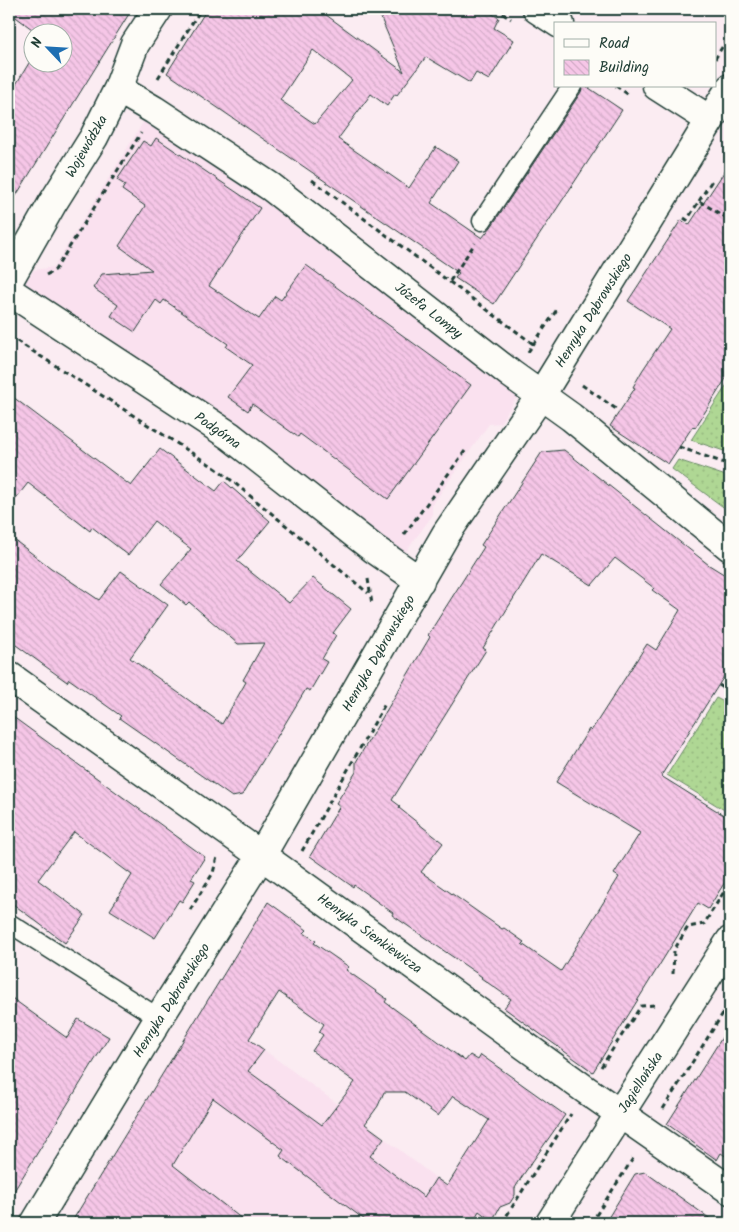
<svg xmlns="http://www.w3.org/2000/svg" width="739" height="1232" viewBox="0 0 739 1232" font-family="Kalam,sans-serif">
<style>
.built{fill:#fae1ef}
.grass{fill:url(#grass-dots);stroke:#678a64}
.building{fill:url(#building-back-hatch);stroke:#1f3d34;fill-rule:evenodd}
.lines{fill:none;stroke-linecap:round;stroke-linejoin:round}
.service-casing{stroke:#1f3d34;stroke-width:21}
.minor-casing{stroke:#1f3d34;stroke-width:31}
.path{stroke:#1f3d34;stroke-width:3;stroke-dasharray:5 4;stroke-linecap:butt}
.service{stroke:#fdfcf7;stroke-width:18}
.minor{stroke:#fdfcf7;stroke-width:28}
.labels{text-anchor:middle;stroke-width:4.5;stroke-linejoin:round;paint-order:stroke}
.street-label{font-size:14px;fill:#1f3d34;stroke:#fdfcf7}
</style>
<defs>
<pattern id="grass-dots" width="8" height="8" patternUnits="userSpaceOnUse" patternTransform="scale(1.25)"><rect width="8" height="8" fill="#afd794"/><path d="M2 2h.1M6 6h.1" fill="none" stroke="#96b980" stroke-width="1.8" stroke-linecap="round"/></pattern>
<pattern id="building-back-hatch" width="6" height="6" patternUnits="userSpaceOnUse" patternTransform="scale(1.25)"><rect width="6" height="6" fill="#f6c6e7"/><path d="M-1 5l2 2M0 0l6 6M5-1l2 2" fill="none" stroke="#d2abc7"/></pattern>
</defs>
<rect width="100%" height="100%" fill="#fbecf2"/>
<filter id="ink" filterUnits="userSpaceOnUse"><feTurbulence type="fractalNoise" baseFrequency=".02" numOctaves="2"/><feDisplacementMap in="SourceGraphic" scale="10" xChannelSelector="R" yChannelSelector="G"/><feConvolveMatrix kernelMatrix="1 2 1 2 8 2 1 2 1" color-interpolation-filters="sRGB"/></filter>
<g filter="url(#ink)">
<path class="built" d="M147,116L295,216L517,397L500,423L489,424L432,505V516L404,554L20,290L34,270L54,267Z
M249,1039L384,1138L492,1221L491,1223H247L214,1199L173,1165Z"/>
<path class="grass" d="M730,380V453L691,440Z
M678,460L729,477L730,512L672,469Z
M716,698L728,704L730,701V805L726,811L667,775Z"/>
<path class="building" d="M9,9H132L9,207V96L32,58V62H62V32H36L9,12Z
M207,9H318L404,72L377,9H484L499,18L494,28L514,40L489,80L476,73L470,83L426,57L397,95L395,94L387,106L371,94L338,139L409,188L436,147L458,161L431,203L482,238L491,227L581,92L583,86H586L622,110L494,304L455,278L459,273L167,73ZM313,50L352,80L315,124L280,100Z
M156,138L260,208L209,286L259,319L275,296L281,300L306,265L471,385L388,499L300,434L298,437L252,404L248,411L228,397L252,365L226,347L228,344L164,300L161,304L156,300L135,332L111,316L118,305L93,288L102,274L152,270L119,246L145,206L122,190L125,185L117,180L143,141L151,146Z
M730,163V372L695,428L693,426L668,464L610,426L635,388L633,387L642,371L670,329L628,301L681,220L689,225Z
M9,394L131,486L160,449L216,491L224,481L270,521L237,561L289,603L313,578L351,609L333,633L336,635L322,659L327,662L310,691L306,689L242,795L232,797L215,785L119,718L121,716L69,679L67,682L9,640V536L51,568L99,600L121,571L168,605L130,658L222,724L246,682L243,680L264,643L238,644L189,602L186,605L161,584L191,549L154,521L128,555L92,527L90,531L28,483L9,507Z
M564,450L709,565L730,578V667L661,776L730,819V874L708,909L698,903L593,1072L504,1008L511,999L481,978L482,977L392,915L393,913L354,885L353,887L310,856L340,806L336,803L356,772V762L430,637L428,635L484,547L481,545L542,452ZM541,554L592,585L615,558L654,588L652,590L680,610L656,650L647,644L591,731L589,729L556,782L640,833L614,874L619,877L561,971L522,944L524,942L504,928L502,929L421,872L443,843L399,808L400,806L392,800L486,650L483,648Z
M9,714L205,857L191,879L195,881L182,902L179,900L155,938L110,910L132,875L74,832L38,880L85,915L65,943L9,901Z
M268,902L307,930L304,933L316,941L314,943L349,967L346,970L387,999L385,1002L465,1061L470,1055L478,1060L481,1055L565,1115L523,1175L515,1188V1195L510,1203L500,1207L492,1221L479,1211L472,1223H369L280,1156L284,1150L213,1098L173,1165L247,1223H71ZM279,992L324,1024L319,1032L323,1035L312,1051L355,1082L322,1125L248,1071L264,1050L249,1039ZM384,1092H405L438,1116L453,1096L489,1120L447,1186L436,1178L424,1197L370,1156L384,1138L365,1124L378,1106Z
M9,996L67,1038L78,1019L109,1037L9,1199Z
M730,1025V1159L721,1153L717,1160L667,1124Z
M645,1172L716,1223H605L635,1174Z"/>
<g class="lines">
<g class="service-casing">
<path id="service" d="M482,221L572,86
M9,923L159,1018"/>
</g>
<g class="minor-casing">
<path id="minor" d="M537,9L560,24
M657,86L710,120
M118,89L154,110L271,187L511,374L571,417L730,547
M9,280L52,204L94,137L118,89L135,44L158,9
M9,291L230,436L374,549L420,581
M9,676L293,878L586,1090L730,1190
M35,1223L159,1018L261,856L446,534L541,395L730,88
M550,1223L730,941"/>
</g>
<path class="path" d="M495,9L511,19
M715,59L730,34
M158,78L201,9
M616,86L629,95
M312,180L536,346
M699,201L711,182L707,180
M684,218L687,220L699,201L730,220
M46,275L55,270L141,133
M450,281L475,243
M9,336L220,471L368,593
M528,352L558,308
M582,385L619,411
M679,447L730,465
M404,535L465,451
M368,579L372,604
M719,685L730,692
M302,851L385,704
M190,910L213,873L217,857
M673,974L674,950L688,927L704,924L730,882
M601,1067L641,1006L655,1005V1003
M663,1109L730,1002
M723,1219L730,1223
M502,1223L571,1114
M591,1223L634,1157"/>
<use href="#service" class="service"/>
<use href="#minor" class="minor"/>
</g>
</g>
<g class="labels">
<g class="street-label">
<text transform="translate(86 146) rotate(-60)" y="5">Wojewódzka</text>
<text transform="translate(429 310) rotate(38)" y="5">Józefa Lompy</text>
<text transform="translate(593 310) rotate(-58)" y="5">Henryka Dąbrowskiego</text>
<text transform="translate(218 430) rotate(35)" y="5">Podgórna</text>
<text transform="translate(378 653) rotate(-60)" y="5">Henryka Dąbrowskiego</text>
<text transform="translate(370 933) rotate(36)" y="5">Henryka Sienkiewicza</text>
<text transform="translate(171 1000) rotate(-58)" y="5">Henryka Dąbrowskiego</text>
<text transform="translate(640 1082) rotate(-57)" y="5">Jagiellońska</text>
</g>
</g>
<rect width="739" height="1232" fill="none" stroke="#fdfcf7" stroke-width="30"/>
<rect x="15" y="15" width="709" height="1202" fill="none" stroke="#1f3d34" stroke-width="2" filter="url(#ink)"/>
<rect x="554" y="22" width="162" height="65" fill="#fdfcf7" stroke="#a4b0a9"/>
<rect x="564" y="39" width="25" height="8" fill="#fdfcf7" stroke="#a4b0a9"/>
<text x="599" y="48" font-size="15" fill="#1f3d34">Road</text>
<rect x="564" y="60" width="25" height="15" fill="url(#building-back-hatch)" stroke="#a4b0a9"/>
<text x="599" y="72" font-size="15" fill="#1f3d34">Building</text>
<g transform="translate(48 48) rotate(295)"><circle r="24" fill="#fdfcf7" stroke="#a4b0a9"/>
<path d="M0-4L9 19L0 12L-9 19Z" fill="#1f6fb2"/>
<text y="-8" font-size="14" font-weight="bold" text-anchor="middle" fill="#1f3d34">N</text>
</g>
</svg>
